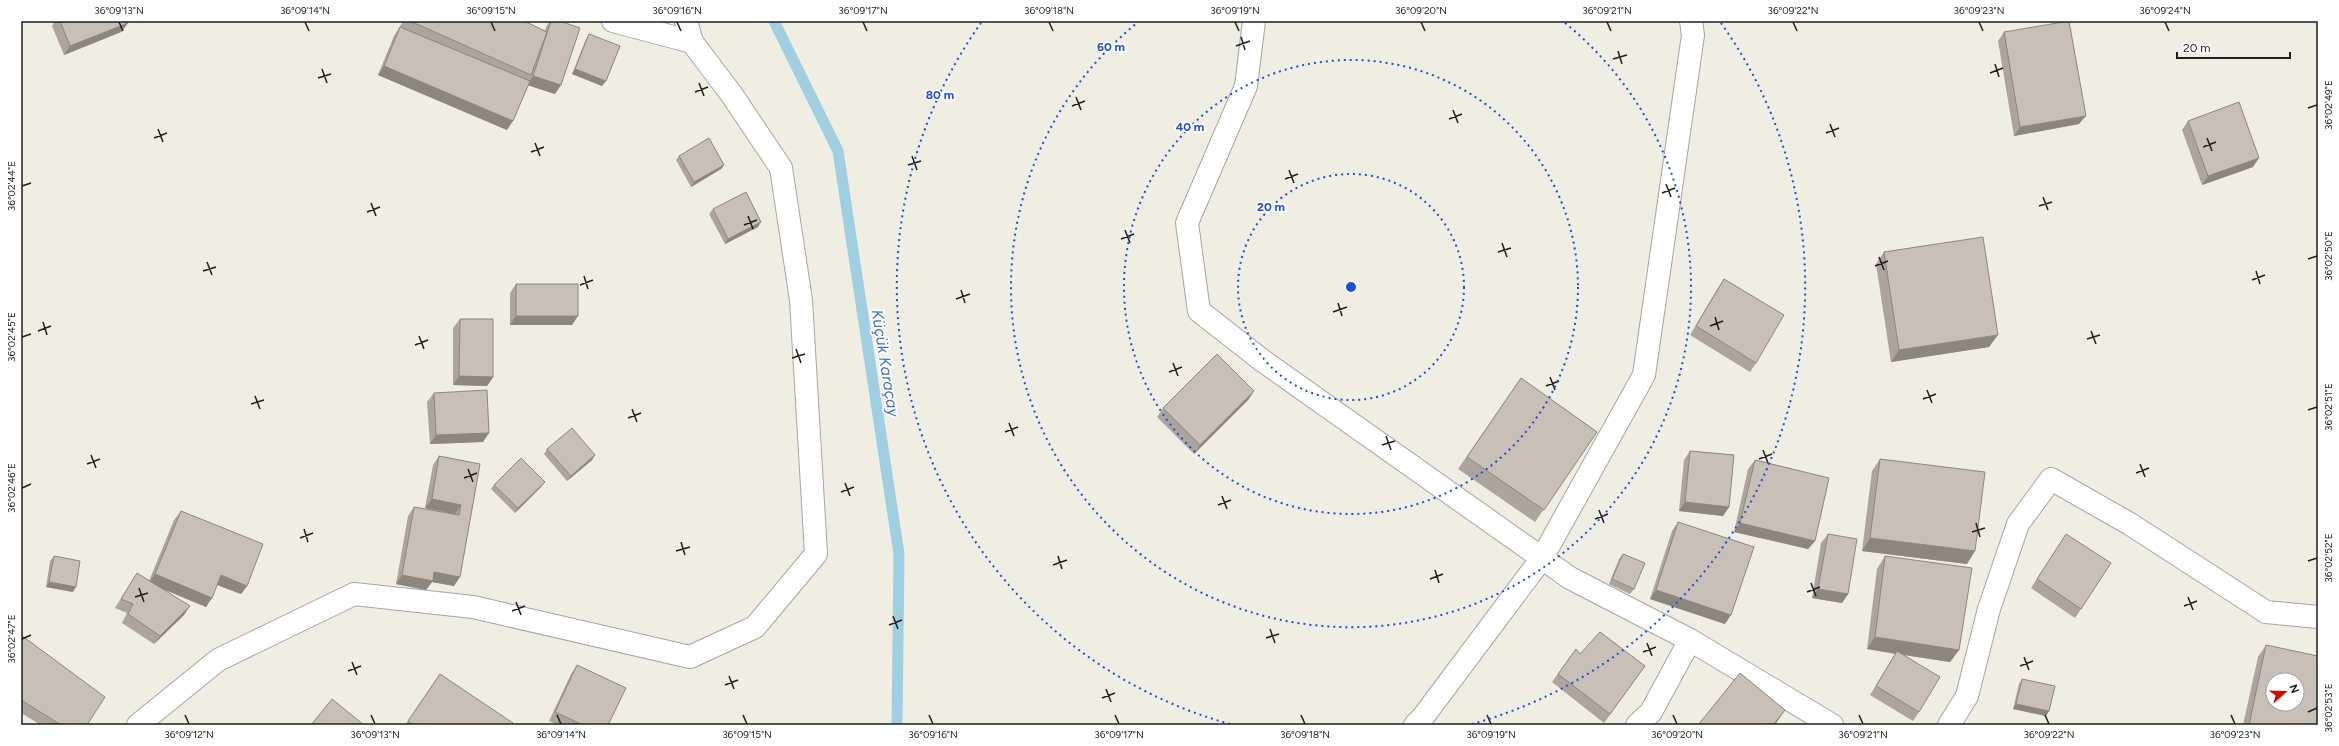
<svg xmlns="http://www.w3.org/2000/svg" width="2339" height="746" viewBox="0 0 2339 746" font-family="Figtree,sans-serif">
<style>
.lines{fill:none;stroke-linecap:round;stroke-linejoin:round}
.stream{stroke:#a0cfe2;stroke-width:11}
.minor-casing{stroke:#a5a5a5;stroke-width:24}
.minor{stroke:#fff;stroke-width:22}
.wall{fill:#aca49d}
.shaded-wall{fill:#8c867f}
.building{fill:#c8bfb6;stroke:#8c867f;fill-rule:evenodd}
.ticks{fill:none;stroke:#1e1e1e;stroke-width:1.5}
.ring{fill:none;stroke:#1d4ed8;stroke-width:2;stroke-dasharray:2 4}
.labels{text-anchor:middle;stroke-width:3.5;stroke-linejoin:round;paint-order:stroke}
.water-label{font-size:16px;font-style:italic;fill:#4275b7;stroke:#fff}
.centre{fill:#1d4ed8;stroke:#fff;stroke-width:2}
.ring-label{font-size:12px;text-anchor:middle;font-weight:bold;fill:#1d4ed8;stroke:#fff;stroke-width:3.5;stroke-linejoin:round;paint-order:stroke}
.neatline{fill:none;stroke:#1e1e1e;stroke-width:1.5}
.ticks-label{font-size:10px;text-anchor:middle;fill:#1e1e1e}
</style>
<rect width="100%" height="100%" fill="#f0ede3"/>
<g class="lines">
<path class="stream" d="M774,21L838,151L899,554L897,725"/>
<g class="minor-casing">
<path id="minor" d="M613,21L692,42
M1254,21L1246,86L1187,223L1199,311L1263,361L1570,578L1690,640L1832,725
M138,725L218,660L354,594L473,607L690,657L755,627L816,554L801,300L781,168L732,95L692,42L686,21
M1415,725L1423,717L1542,558L1644,375L1693,35L1691,21
M1637,725L1651,712L1690,640
M1949,725L1967,696L1989,609L2018,524L2051,479L2130,524L2266,612L2318,617"/>
</g>
<use href="#minor" class="minor"/>
</g>
<path class="wall" d="M55,21H60L128,23L121,32L64,55L52,26Z
M403,21H524L545,31L546,27L550,21H560L555,94L528,85L507,130L378,75L394,36L399,28Z
M2004,32L2079,124L2014,136L1998,41Z
M589,34L602,86L572,74L586,39Z
M2188,121L2253,167L2202,185L2182,130Z
M679,156L724,165L721,169L691,187L676,160Z
M713,209L758,227L725,244L709,214Z
M1884,252L1989,347L1891,362L1876,264Z
M1724,279L1756,363L1750,372L1690,335L1718,288Z
M516,284L572,325H510V293Z
M460,319L493,377L487,386L453,385V328Z
M1521,378L1597,432L1535,522L1458,469Z
M1254,391L1248,400L1194,454L1157,417L1163,408Z
M434,393L483,442L430,444L427,402Z
M547,449L595,455L592,460L567,481L544,454Z
M1690,451L1729,507L1723,516L1679,511L1684,460Z
M439,456L480,464L454,586L432,582L426,590L396,584L408,516L414,507L455,514L425,508L433,465Z
M1880,459L1967,564L1862,551L1872,471Z
M1755,460L1815,541L1808,549L1734,532L1748,469Z
M494,485L541,487L515,513L491,489Z
M181,511L247,586L241,594L217,585L206,607L160,588L184,615L154,644L122,623L127,613L115,608L137,573L149,581L174,520Z
M1678,522L1725,624L1650,599L1672,531Z
M1828,534L1848,594L1842,603L1812,598L1821,543Z
M2066,534L2081,609L2075,618L2031,588Z
M1623,554L1634,589L1630,594L1609,584L1619,559Z
M54,556L73,592L46,587L50,561Z
M1885,556L1959,650L1950,662L1903,655L1919,712L1913,721L1870,695L1895,654L1867,649L1877,569Z
M21,635L87,725H41L21,713Z
M2266,645L2318,725H2243L2258,657Z
M1576,649L1580,654L1645,666L1604,723L1552,682Z
M577,665L608,725H558L549,721L571,674Z
M440,674L511,725H405Z
M2022,679L2049,711L2046,716L2013,709L2019,684Z"/>
<path class="shaded-wall" d="M138,21H143L136,23Z
M128,23L121,32L64,55L70,46Z
M384,66L513,121L507,130L378,75Z
M575,69L606,81L602,86L572,74Z
M533,76L561,85L555,94L527,85Z
M2086,116L2079,124L2014,136L2020,127Z
M2259,158L2253,167L2202,185L2208,176Z
M724,165L721,169L691,187L694,182Z
M761,222L758,227L725,244L728,239Z
M516,316H578L572,325H510Z
M1998,335L1989,347L1891,362L1899,350Z
M459,376L493,377L487,386L453,385Z
M1254,391L1248,400L1194,454L1200,445Z
M489,433L483,442L430,444L436,435Z
M595,455L592,460L567,481L571,476Z
M545,482L541,487L515,513L518,508Z
M432,499L461,505L455,514L425,508Z
M1685,502L1729,507L1723,516L1679,511Z
M1740,523L1815,541L1808,549L1734,532Z
M1870,538L1975,551L1967,564L1862,551Z
M434,572L460,577L454,586L432,582L426,590L396,584L402,575Z
M155,574L212,598L206,607L149,583Z
M221,575L247,586L241,594L215,584Z
M49,582L76,587L73,592L46,587Z
M1818,589L1848,594L1842,603L1812,598Z
M1656,590L1731,615L1725,624L1650,599Z
M190,606L184,615L154,644L160,636Z
M1875,637L1959,650L1950,662L1867,649Z
M2016,704L2049,711L2046,716L2013,709Z
M1785,710L1775,725H1773Z"/>
<path class="building" d="M60,21H127L128,23L70,46Z
M410,21H524L547,32L531,75Z
M551,21H560L580,28L561,85L533,76Z
M2069,21L2086,116L2020,127L2004,32Z
M400,27L530,81L513,121L384,66Z
M589,34L620,46L606,81L575,69Z
M2239,102L2259,158L2208,176L2188,121Z
M709,138L724,165L694,182L679,156Z
M746,192L761,222L728,239L713,209Z
M1983,237L1998,335L1899,350L1884,252Z
M1724,279L1784,315L1756,363L1696,326Z
M516,284H578V316H516Z
M460,319H493V377L459,376Z
M1217,354L1254,391L1200,445L1163,408Z
M1521,378L1597,432L1544,510L1467,457Z
M487,390L489,433L436,435L434,393Z
M572,428L595,455L571,476L547,449Z
M1690,451L1734,455L1729,507L1685,502Z
M439,456L480,464L460,577L434,572L433,581L402,575L414,507L459,515L461,505L432,499Z
M521,458L545,482L518,508L494,485Z
M1880,459L1985,472L1975,551L1870,538Z
M1755,460L1829,478L1815,541L1740,523Z
M181,511L263,544L247,586L221,575L212,598L155,574Z
M1678,522L1754,547L1731,615L1656,590Z
M1828,534L1857,539L1848,594L1818,589Z
M2066,534L2111,563L2081,609L2037,579Z
M1623,554L1645,563L1634,589L1612,579Z
M54,556L80,561L76,587L49,582Z
M1885,556L1972,568L1959,650L1875,637Z
M137,573L190,606L160,636L128,614L133,604L121,599Z
M1600,632L1645,666L1610,714L1558,674L1576,649L1580,654Z
M21,635L105,697L87,725H61L21,700Z
M2266,645L2318,656V725H2249ZM2273,680H2297V704H2273Z
M1897,651L1940,677L1919,712L1876,686Z
M577,665L626,688L608,725H583L555,712Z
M1740,673L1785,710L1773,725H1698Z
M440,674L513,723L511,725H413L408,721Z
M2022,679L2055,686L2049,711L2016,704Z
M332,699L364,725H311Z"/>
<path class="ticks" d="M119,22L123,31M305,22L309,31M491,22L495,31M677,22L681,31M863,22L867,31M1049,22L1053,31M1235,22L1239,31M1421,22L1425,31M1607,22L1611,31M1793,22L1797,31M1979,22L1983,31M2165,22L2169,31M1241,37L1245,50M1236,46L1250,41M1618,51L1622,64M1613,59L1627,55M1995,64L1999,77M322,69L327,83M1990,73L2003,68M318,78L331,74M699,83L704,96M695,92L708,87M1076,97L1081,110M1072,106L1085,101M2308,108L2317,105M1453,110L1458,123M1449,119L1462,114M1830,124L1835,137M158,129L163,142M1826,133L1839,128M154,138L167,133M2207,138L2212,151M535,143L540,156M2203,147L2216,142M531,152L544,147M912,156L917,170M908,165L921,161M1289,170L1294,183M1285,179L1298,174M1666,184L1671,197M22,186L31,183M1662,193L1675,188M2043,197L2048,210M371,203L376,216M2039,206L2052,202M367,212L380,207M748,216L753,229M744,225L757,220M1125,230L1130,243M1121,239L1134,234M1502,243L1507,257M1498,252L1511,248M1879,257L1884,270M2308,259L2317,256M207,262L212,275M1875,266L1888,261M203,271L216,267M2256,271L2260,284M584,276L588,289M2252,280L2265,275M580,285L593,280M961,290L965,303M956,299L970,294M1338,303L1342,316M1333,312L1347,307M1715,317L1719,330M43,322L47,335M1710,326L1723,321M38,331L51,326M2091,331L2096,344M419,336L424,349M22,337L31,334M2087,339L2100,335M415,345L428,340M796,349L801,363M792,358L805,354M1173,363L1178,376M1169,372L1182,367M1550,377L1555,390M1546,386L1559,381M1927,390L1932,403M255,396L260,409M1923,399L1936,394M251,404L264,400M632,409L637,422M2308,410L2317,407M628,418L641,413M1009,423L1014,436M1005,432L1018,427M1386,436L1391,450M1382,445L1395,441M1763,450L1768,463M91,455L96,468M1759,459L1772,454M87,464L100,459M2140,464L2145,477M468,469L473,482M2136,473L2149,468M464,478L477,473M845,483L850,496M22,488L31,484M841,492L854,487M1222,496L1227,509M1218,505L1231,500M1599,510L1604,523M1595,519L1608,514M1976,523L1980,537M304,529L308,542M1972,532L1985,528M300,538L313,533M681,542L685,555M676,551L690,547M1058,556L1062,569M2308,561L2317,558M1053,565L1067,560M1435,570L1439,583M1430,579L1443,574M1811,583L1816,596M139,588L144,602M1807,592L1820,587M135,597L148,593M2188,597L2193,610M516,602L521,615M2184,606L2197,601M512,611L525,606M893,616L898,629M889,625L902,620M1270,629L1275,643M1266,638L1279,634M22,639L31,635M1647,643L1652,656M1643,652L1656,647M2024,657L2029,670M352,662L357,675M2020,666L2033,661M348,671L361,666M729,676L734,689M725,685L738,680M1106,689L1111,702M1102,698L1115,693M2308,712L2317,708M185,715L189,724M371,715L375,724M557,715L561,724M743,715L747,724M929,715L933,724M1115,715L1119,724M1301,715L1305,724M1487,715L1491,724M1673,715L1677,724M1859,715L1863,724M2045,715L2049,724M2231,715L2235,724"/>
<g class="ring">
<circle cx="1351" cy="287" r="113"/>
<circle cx="1351" cy="287" r="227"/>
<path d="M1565 23A340 340 0 1 1 1137 23"/>
<path d="M1230 724A454 454 0 0 1 981 23M1721 23A454 454 0 0 1 1472 724"/>
</g>
<g class="labels">
<g class="water-label">
<text transform="translate(886 363) rotate(81)" y="6">Küçük Karaçay</text>
</g>
</g>
<circle cx="1351" cy="287" r="6" class="centre"/>
<g class="ring-label">
<text x="1111" y="51">60 m</text>
<text x="940" y="99">80 m</text>
<text x="1190" y="131">40 m</text>
<text x="1271" y="211">20 m</text>
</g>
<rect width="2339" height="746" fill="none" stroke="#ffffff" stroke-width="44"/>
<g transform="translate(2285 692) rotate(70)"><circle r="19" fill="#ffffff" stroke="#a5a5a5"/>
<path d="M0-3L7 15L0 10L-7 15Z" fill="#cd0d00"/>
<text y="-6" font-size="11" font-weight="bold" text-anchor="middle" fill="#1e1e1e">N</text>
</g>
<path d="M2177 52v6h113v-6" fill="none" stroke="#1e1e1e" stroke-width="2"/>
<text x="2183" y="52" font-size="12" fill="#1e1e1e" stroke="#ffffff" stroke-width="3" paint-order="stroke">20 m</text>
<rect x="22" y="22" width="2295" height="702" class="neatline"/>
<g class="ticks-label">
<text x="119" y="14">36°09'13"N</text>
<text x="305" y="14">36°09'14"N</text>
<text x="491" y="14">36°09'15"N</text>
<text x="677" y="14">36°09'16"N</text>
<text x="863" y="14">36°09'17"N</text>
<text x="1049" y="14">36°09'18"N</text>
<text x="1235" y="14">36°09'19"N</text>
<text x="1421" y="14">36°09'20"N</text>
<text x="1607" y="14">36°09'21"N</text>
<text x="1793" y="14">36°09'22"N</text>
<text x="1979" y="14">36°09'23"N</text>
<text x="2165" y="14">36°09'24"N</text>
<text transform="translate(2328 105) rotate(-90)" y="4">36°02'49"E</text>
<text transform="translate(11 186) rotate(-90)" y="4">36°02'44"E</text>
<text transform="translate(2328 256) rotate(-90)" y="4">36°02'50"E</text>
<text transform="translate(11 337) rotate(-90)" y="4">36°02'45"E</text>
<text transform="translate(2328 407) rotate(-90)" y="4">36°02'51"E</text>
<text transform="translate(11 488) rotate(-90)" y="4">36°02'46"E</text>
<text transform="translate(2328 558) rotate(-90)" y="4">36°02'52"E</text>
<text transform="translate(11 639) rotate(-90)" y="4">36°02'47"E</text>
<text transform="translate(2328 708) rotate(-90)" y="4">36°02'53"E</text>
<text x="189" y="738">36°09'12"N</text>
<text x="375" y="738">36°09'13"N</text>
<text x="561" y="738">36°09'14"N</text>
<text x="747" y="738">36°09'15"N</text>
<text x="933" y="738">36°09'16"N</text>
<text x="1119" y="738">36°09'17"N</text>
<text x="1305" y="738">36°09'18"N</text>
<text x="1491" y="738">36°09'19"N</text>
<text x="1677" y="738">36°09'20"N</text>
<text x="1863" y="738">36°09'21"N</text>
<text x="2049" y="738">36°09'22"N</text>
<text x="2235" y="738">36°09'23"N</text>
</g>
</svg>
